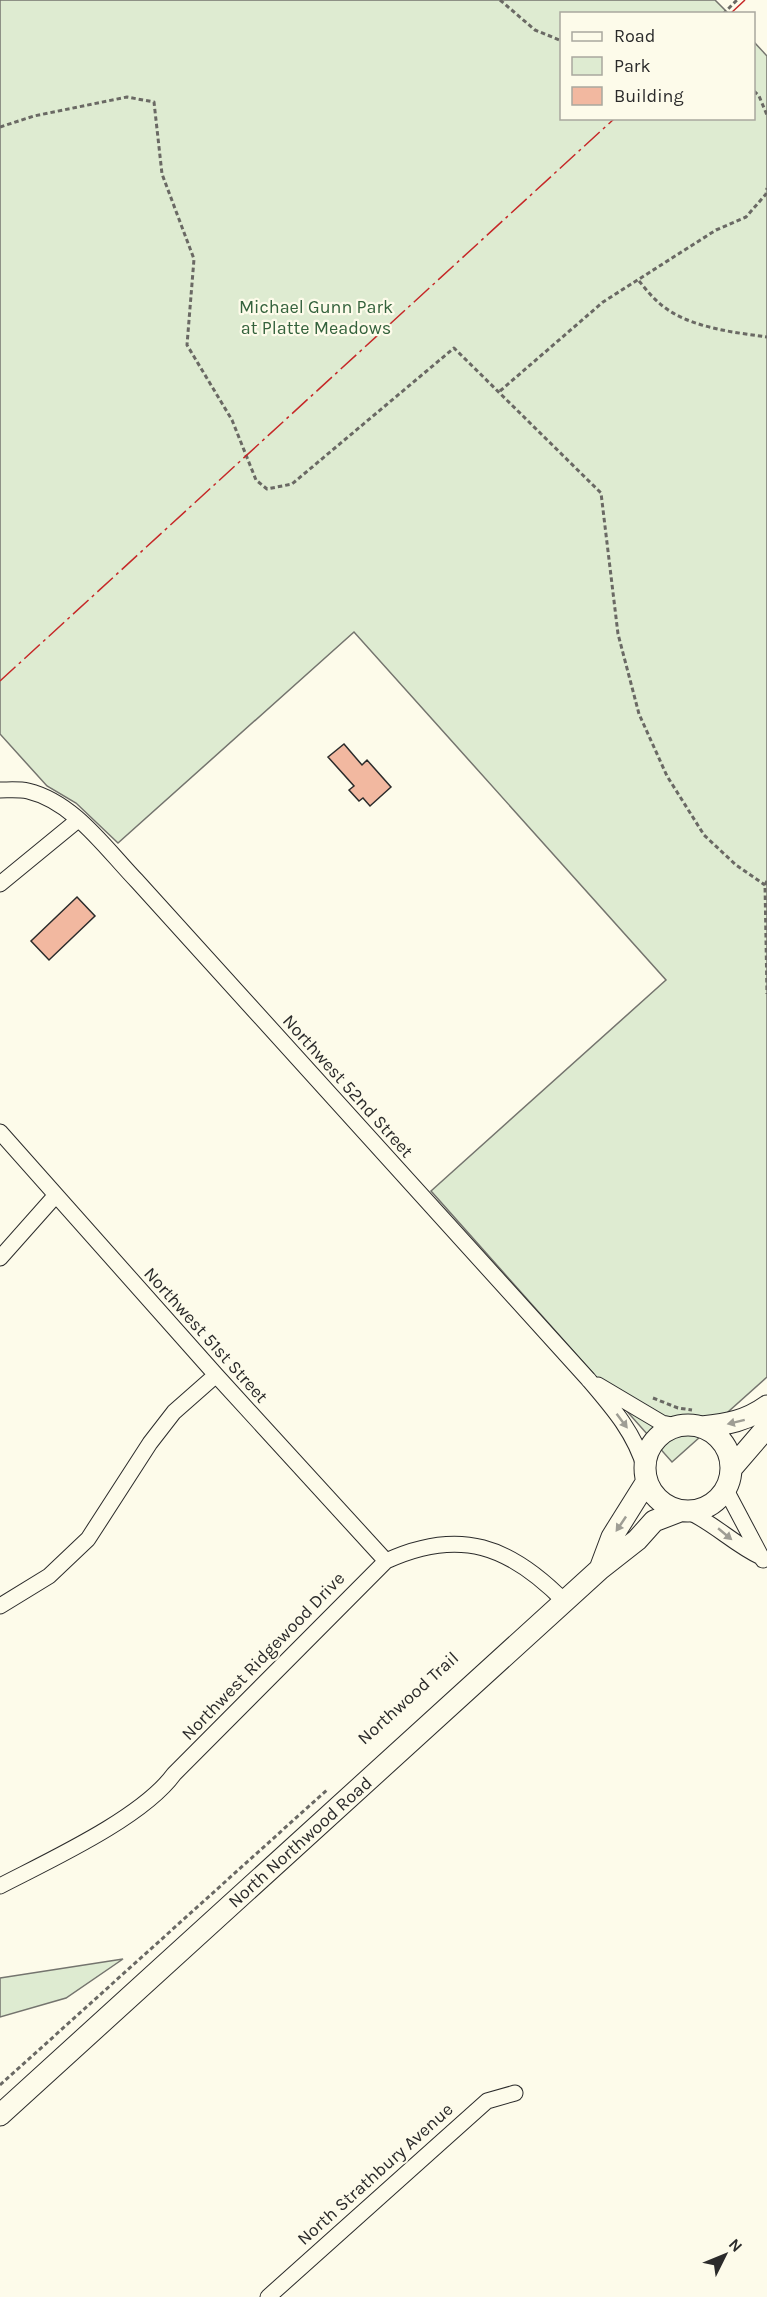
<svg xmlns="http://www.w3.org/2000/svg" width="767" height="2297" viewBox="0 0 767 2297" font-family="Karla,sans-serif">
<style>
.green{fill:#deebd1;stroke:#74746e;stroke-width:1.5}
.building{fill:#f2b8a0;stroke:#2b2b2b;stroke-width:1.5}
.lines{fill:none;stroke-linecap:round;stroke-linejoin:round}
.street-casing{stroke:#2b2b2b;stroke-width:17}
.secondary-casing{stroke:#2b2b2b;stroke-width:23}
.path{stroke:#6a6964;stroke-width:3;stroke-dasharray:4.5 3;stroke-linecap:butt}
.street{stroke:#fdfbea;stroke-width:15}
.secondary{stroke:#fdfbea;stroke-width:21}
.power{stroke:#c62828;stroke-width:1.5;stroke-dasharray:21 4.5 3 4.5;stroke-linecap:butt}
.oneway{fill:#9e9d94}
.labels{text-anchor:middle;stroke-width:4.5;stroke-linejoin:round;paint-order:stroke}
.park-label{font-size:18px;fill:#34623c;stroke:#fdfbea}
.street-label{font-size:18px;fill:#2b2b2b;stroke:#fdfbea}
</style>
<rect width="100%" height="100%" fill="#fdfbea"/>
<path class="green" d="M0,0H715L728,13L562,14V118H754V42L767,56V1377L672,1462L431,1191L666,980L354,632L118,843L76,803L47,786L0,734Z
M123,1959L66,1998L0,2017V1978Z"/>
<path class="building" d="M344,744L362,765L367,760L391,787L370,806L363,798L359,801L349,790L354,786L328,757Z
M77,897L95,916L49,960L31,941Z"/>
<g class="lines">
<g class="street-casing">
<path id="street" d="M0,790C9,790 19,789 28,791C74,802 106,849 137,881L588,1379C612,1407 635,1433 645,1469
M0,884L78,820
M0,1132L216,1375L386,1561
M0,1258L56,1195
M598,1385L662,1423L677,1426
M726,1490L763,1560
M689,1512C715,1524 735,1545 761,1557
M0,1606L49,1576L88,1539L150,1443L174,1412L216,1375
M0,1886C50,1860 142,1818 174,1774L386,1561C460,1527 510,1546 565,1602
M268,2297L487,2101L515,2093"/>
</g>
<g class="secondary-casing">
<path id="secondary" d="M645 1468a43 43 0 1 1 86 0a43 43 0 1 1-86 0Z
M702,1427C728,1424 746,1421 767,1406
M731,1469L767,1427
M600,1569L612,1537L647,1481
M0,2115L600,1569L637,1540L654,1521L680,1511"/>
</g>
<path class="path" d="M500,0L535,30L562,41
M723,14L737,0
M754,91L759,96L767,115
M0,127L34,116L127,97L154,102L162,174L194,259L187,345L232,420L256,480L267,489L292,484L454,348L601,493L618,634L639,714L667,776L704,835L736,865L765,885
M639,281C645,288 651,296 658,302C685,327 731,332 767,337
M500,391L603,302L716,230L746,217L766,194L767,188
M767,881L765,885L767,994
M653,1398L678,1408L692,1410
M0,2085L328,1789"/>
<use href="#street" class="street"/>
<use href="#secondary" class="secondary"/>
<path class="power" d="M730,14L745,0
M0,681L615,118"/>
</g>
<defs><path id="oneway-solid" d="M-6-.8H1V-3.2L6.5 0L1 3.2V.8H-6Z" transform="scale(1.5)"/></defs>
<g class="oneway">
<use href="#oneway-solid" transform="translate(622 1421) rotate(53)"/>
<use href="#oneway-solid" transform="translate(736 1422) rotate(166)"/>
<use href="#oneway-solid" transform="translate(621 1524) rotate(124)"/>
<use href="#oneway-solid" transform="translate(725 1534) rotate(40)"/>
</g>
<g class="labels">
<g class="park-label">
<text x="316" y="313">Michael Gunn Park<tspan x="316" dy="21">at Platte Meadows</tspan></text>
</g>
<g class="street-label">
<text transform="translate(348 1086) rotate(48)" y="6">Northwest 52nd Street</text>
<text transform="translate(206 1335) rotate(48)" y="6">Northwest 51st Street</text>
<text transform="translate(263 1656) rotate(-46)" y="6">Northwest Ridgewood Drive</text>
<text transform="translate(408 1698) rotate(-42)" y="6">Northwood Trail</text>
<text transform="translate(300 1842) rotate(-42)" y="6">North Northwood Road</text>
<text transform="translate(375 2174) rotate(-42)" y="6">North Strathbury Avenue</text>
</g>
</g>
<rect x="560" y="12" width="195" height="108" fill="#fdfbea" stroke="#a9a89e" stroke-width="1.5"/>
<rect x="572" y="32" width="30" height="9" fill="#fdfbea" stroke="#a9a89e" stroke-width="1.5"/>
<text x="614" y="42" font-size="18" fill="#2b2b2b">Road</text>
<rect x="572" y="57" width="30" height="18" fill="#deebd1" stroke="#a9a89e" stroke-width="1.5"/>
<text x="614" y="72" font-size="18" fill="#2b2b2b">Park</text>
<rect x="572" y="87" width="30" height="18" fill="#f2b8a0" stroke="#a9a89e" stroke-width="1.5"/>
<text x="614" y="102" font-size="18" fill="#2b2b2b">Building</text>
<g transform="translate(725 2255) rotate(47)" stroke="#fdfbea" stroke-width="4.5" paint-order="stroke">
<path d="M0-4.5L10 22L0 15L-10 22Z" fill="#2b2b2b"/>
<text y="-9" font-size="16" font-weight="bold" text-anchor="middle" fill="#2b2b2b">N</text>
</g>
</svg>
